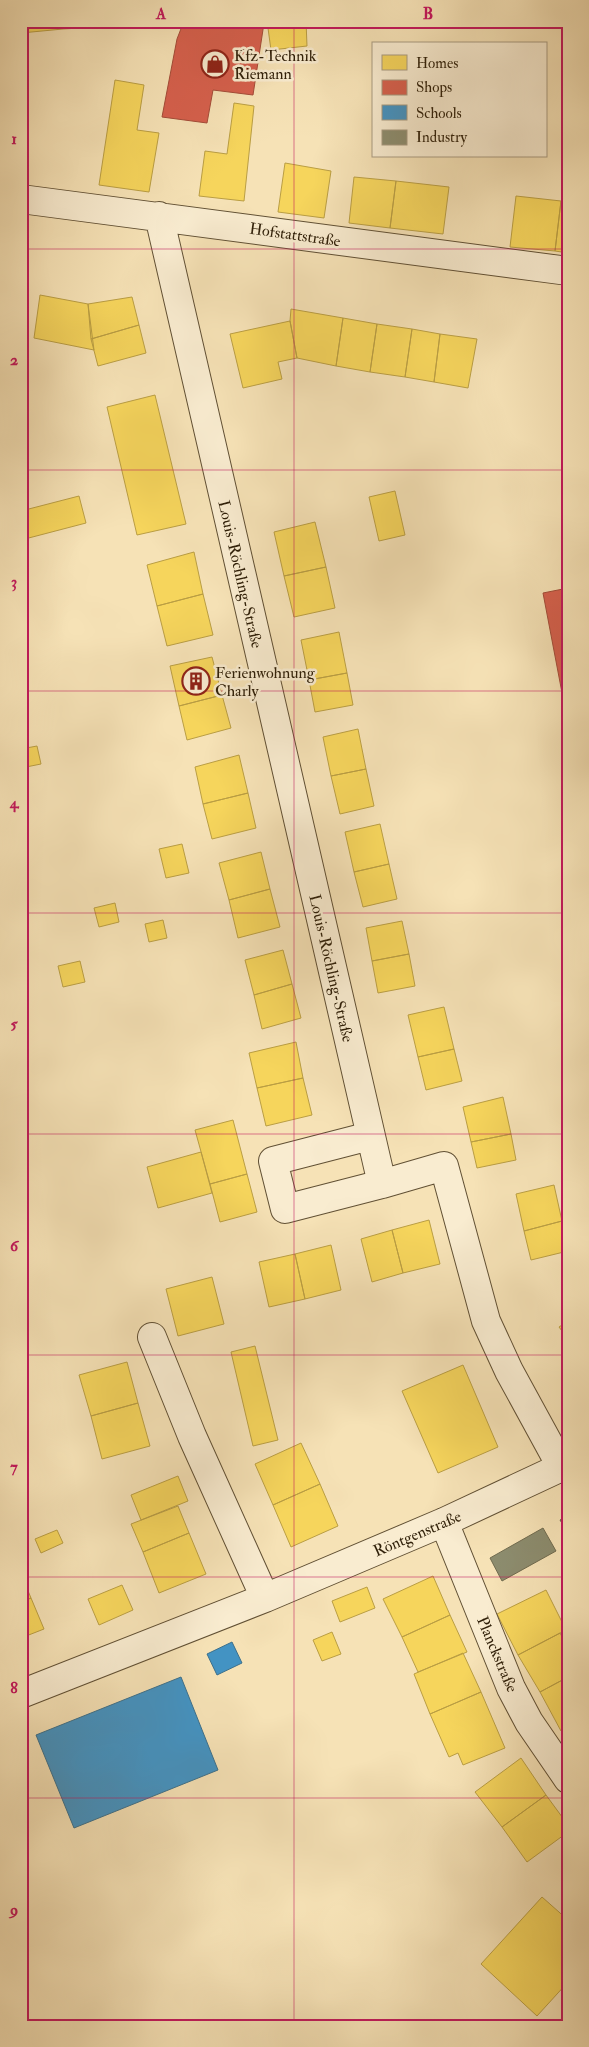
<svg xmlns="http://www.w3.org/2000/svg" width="589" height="2047" viewBox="0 0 589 2047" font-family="'IM FELL Double Pica',serif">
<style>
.homes{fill:#f6d55c;stroke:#ba9e43}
.shops{fill:#d6604d;stroke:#a44c38}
.schools{fill:#4393c3;stroke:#3d708b}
.industry{fill:#8c8c6e;stroke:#706b4f}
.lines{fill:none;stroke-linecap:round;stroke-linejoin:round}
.minor-casing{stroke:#615034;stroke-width:30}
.minor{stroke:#f9ecd0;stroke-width:28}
.grid{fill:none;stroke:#c2185b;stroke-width:1;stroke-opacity:0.55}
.labels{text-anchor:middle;stroke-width:5;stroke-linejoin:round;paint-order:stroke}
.poi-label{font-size:16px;fill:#2f1f08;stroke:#f9ecd0;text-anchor:start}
.street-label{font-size:16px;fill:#2f1f08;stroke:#f9ecd0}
.neatline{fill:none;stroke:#c2185b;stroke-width:2}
.grid-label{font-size:16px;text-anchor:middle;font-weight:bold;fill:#c2185b}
</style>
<rect width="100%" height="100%" fill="#f6e2b6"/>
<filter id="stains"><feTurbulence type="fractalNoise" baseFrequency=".004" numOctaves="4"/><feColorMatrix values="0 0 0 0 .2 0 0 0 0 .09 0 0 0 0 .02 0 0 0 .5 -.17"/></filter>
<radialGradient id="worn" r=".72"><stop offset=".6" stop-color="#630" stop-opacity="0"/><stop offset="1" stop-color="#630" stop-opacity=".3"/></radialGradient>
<path class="homes" d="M21,21H62L63,29L21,33Z
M62,21H129L130,25L63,29Z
M129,21H179L130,25Z
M267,21H306L307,46L271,50Z
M115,80L144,85L137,130L159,133L149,192L99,185Z
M234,103L254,106L244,201L199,196L205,151L227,154Z
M285,163L331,171L324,218L278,212Z
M354,177L396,181L390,228L349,223Z
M396,181L449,187L443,234L390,228Z
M516,196L561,201L555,251L510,247Z
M561,201L568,202V253L555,251Z
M40,295L88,304L94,350L34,338Z
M132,297L139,325L91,339L88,304Z
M291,309L343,318L336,366L297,358L290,321Z
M343,318L377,324L370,372L336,366Z
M290,321L297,358L278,362L282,379L243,388L230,334Z
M377,324L412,329L405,377L370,372Z
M139,325L146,353L98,366L91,339Z
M412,329L440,334L434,382L405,377Z
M440,334L477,339L468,388L434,382Z
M155,395L186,524L137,535L107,407Z
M395,491L405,535L379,541L369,497Z
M79,496L86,523L21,540V511Z
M315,522L326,567L284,576L274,532Z
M194,552L203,594L157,606L147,565Z
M326,567L335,608L294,617L284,576Z
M203,594L213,635L167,646L157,606Z
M339,632L347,673L309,680L301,640Z
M212,657L222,695L179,706L170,666Z
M347,673L353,705L315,712L309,680Z
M222,695L231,728L187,740L179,706Z
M358,729L366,769L331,776L323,737Z
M37,746L41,764L21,768V749Z
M239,755L248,793L203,804L195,767Z
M366,769L374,806L340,814L331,776Z
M248,793L256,828L212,839L203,804Z
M380,824L389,864L354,872L345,832Z
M182,844L189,873L166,878L159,849Z
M261,852L270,889L229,900L219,863Z
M389,864L397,899L363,907L354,872Z
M270,889L280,927L238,938L229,900Z
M115,903L119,922L99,927L94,908Z
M163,920L167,938L149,942L145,924Z
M402,921L409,954L372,961L366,928Z
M283,950L292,984L254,995L245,960Z
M409,954L415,986L378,993L372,961Z
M80,961L85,982L63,987L58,966Z
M292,984L301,1018L262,1029L254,995Z
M444,1007L454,1049L418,1057L408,1015Z
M296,1042L303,1078L257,1088L249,1053Z
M454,1049L462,1081L426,1090L418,1057Z
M303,1078L312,1115L266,1126L257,1088Z
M503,1097L511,1134L471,1142L463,1107Z
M233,1120L247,1174L210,1184L195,1130Z
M511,1134L516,1160L477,1168L471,1142Z
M201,1152L212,1193L158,1208L147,1167Z
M247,1174L257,1212L220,1222L210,1184Z
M554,1185L562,1221L524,1231L516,1194Z
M429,1220L440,1264L403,1273L392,1230Z
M562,1221L568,1251L531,1260L524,1231Z
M392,1230L403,1273L372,1282L361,1239Z
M331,1245L341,1290L305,1299L295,1254Z
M295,1254L305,1299L269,1307L259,1262Z
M212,1277L224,1324L178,1336L166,1289Z
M568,1321V1339L559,1327Z
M255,1346L278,1440L253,1446L231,1352Z
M127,1362L138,1403L91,1416L79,1375Z
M463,1365L498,1447L438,1473L402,1391Z
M138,1403L150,1446L102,1459L91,1416Z
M301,1443L320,1484L273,1505L255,1464Z
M178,1476L188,1501L141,1520L131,1495Z
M320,1484L338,1526L291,1547L273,1505Z
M178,1506L189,1533L143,1552L131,1524Z
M57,1530L63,1543L41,1553L35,1539Z
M189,1533L206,1574L159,1593L143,1552Z
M21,1574L31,1598L21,1602Z
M433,1576L450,1615L402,1637L383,1599Z
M122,1585L133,1610L99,1625L88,1599Z
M367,1587L375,1608L340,1622L332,1601Z
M546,1590L566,1630L518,1655L497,1614Z
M31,1598L44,1629L21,1638V1602Z
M450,1615L467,1652L418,1672L402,1637Z
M332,1632L341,1654L322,1661L313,1640Z
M560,1633L568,1648V1677L540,1692L518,1655Z
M463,1653L481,1692L430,1714L414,1674Z
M568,1677V1727L561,1731L540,1692Z
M481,1692L505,1748L463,1765L458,1753L449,1757L430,1714Z
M521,1758L546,1795L502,1827L475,1792Z
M546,1795L568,1825V1832L527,1862L502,1827Z
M542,1897L568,1920V1982L537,2016L481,1964Z"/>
<path class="shops" d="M184,21L264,23L253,95L213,90L207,123L162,117L177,39Z
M568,588V719H567L543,593Z"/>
<path class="schools" d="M232,1642L242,1663L217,1675L207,1654Z
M181,1677L218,1770L74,1828L36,1735Z"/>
<path class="industry" d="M568,1515V1533L560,1520Z
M543,1528L556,1551L502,1581L490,1558Z"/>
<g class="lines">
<g class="minor-casing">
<path id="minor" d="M21,199L568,271
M159,216L382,1184L444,1166L486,1321L509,1371L562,1468
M370,1136L273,1161L285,1209L382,1184
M152,1337L192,1436L265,1598
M444,1522L511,1688L529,1722L568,1779
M21,1694L265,1598L444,1522L568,1464"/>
</g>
<use href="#minor" class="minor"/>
</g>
<path class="grid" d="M294,21V2026M21,249H568M21,470H568M21,691H568M21,913H568M21,1134H568M21,1355H568M21,1577H568M21,1798H568"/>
<defs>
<g id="shop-ring" transform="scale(1.4375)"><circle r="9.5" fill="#f9ecd0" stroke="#8f2418" stroke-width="1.5"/><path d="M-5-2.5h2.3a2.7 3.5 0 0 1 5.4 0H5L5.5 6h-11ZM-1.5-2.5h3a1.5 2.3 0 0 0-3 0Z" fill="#8f2418"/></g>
<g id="building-ring" transform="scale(1.4375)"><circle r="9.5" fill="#f9ecd0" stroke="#8f2418" stroke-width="1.5"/><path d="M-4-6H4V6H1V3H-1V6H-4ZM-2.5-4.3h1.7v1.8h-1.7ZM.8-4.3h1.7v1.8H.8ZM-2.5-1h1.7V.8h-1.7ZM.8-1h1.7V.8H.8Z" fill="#8f2418"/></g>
</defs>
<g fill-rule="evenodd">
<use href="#shop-ring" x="215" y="64"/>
<use href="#building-ring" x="196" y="681"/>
</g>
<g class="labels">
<g class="poi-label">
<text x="234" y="61">Kfz-Technik<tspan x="234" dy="18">Riemann</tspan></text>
<text x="215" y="678">Ferienwohnung<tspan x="215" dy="18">Charly</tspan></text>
</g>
<g class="street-label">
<text transform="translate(295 234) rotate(8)" y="6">Hofstattstraße</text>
<text transform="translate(241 574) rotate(77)" y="6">Louis-Röchling-Straße</text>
<text transform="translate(332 968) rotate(77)" y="6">Louis-Röchling-Straße</text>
<text transform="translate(417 1533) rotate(-23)" y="6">Röntgenstraße</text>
<text transform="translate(498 1654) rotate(67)" y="6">Planckstraße</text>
</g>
</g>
<rect width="589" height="2047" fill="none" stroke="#f6e2b6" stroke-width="55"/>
<rect x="372" y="42" width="175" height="115" fill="#f9ecd0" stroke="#a89a80"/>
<rect x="382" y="55" width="25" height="15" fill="#f6d55c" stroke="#a89a80"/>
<text x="416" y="68" font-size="15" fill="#2f1f08">Homes</text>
<rect x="382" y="80" width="25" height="15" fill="#d6604d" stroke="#a89a80"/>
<text x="416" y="92" font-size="15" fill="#2f1f08">Shops</text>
<rect x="382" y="105" width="25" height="15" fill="#4393c3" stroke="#a89a80"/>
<text x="416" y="118" font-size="15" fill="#2f1f08">Schools</text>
<rect x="382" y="130" width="25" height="15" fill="#8c8c6e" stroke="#a89a80"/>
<text x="416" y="142" font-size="15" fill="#2f1f08">Industry</text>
<rect x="28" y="28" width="534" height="1992" class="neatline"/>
<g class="grid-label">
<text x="161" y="19">A</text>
<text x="428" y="19">B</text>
<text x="14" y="144">1</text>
<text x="14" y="365">2</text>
<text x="14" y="587">3</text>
<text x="14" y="808">4</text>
<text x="14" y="1029">5</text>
<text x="14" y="1251">6</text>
<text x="14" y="1472">7</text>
<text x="14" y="1693">8</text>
<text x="14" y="1915">9</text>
</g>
<rect width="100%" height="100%" filter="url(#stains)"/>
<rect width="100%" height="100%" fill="url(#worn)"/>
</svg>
